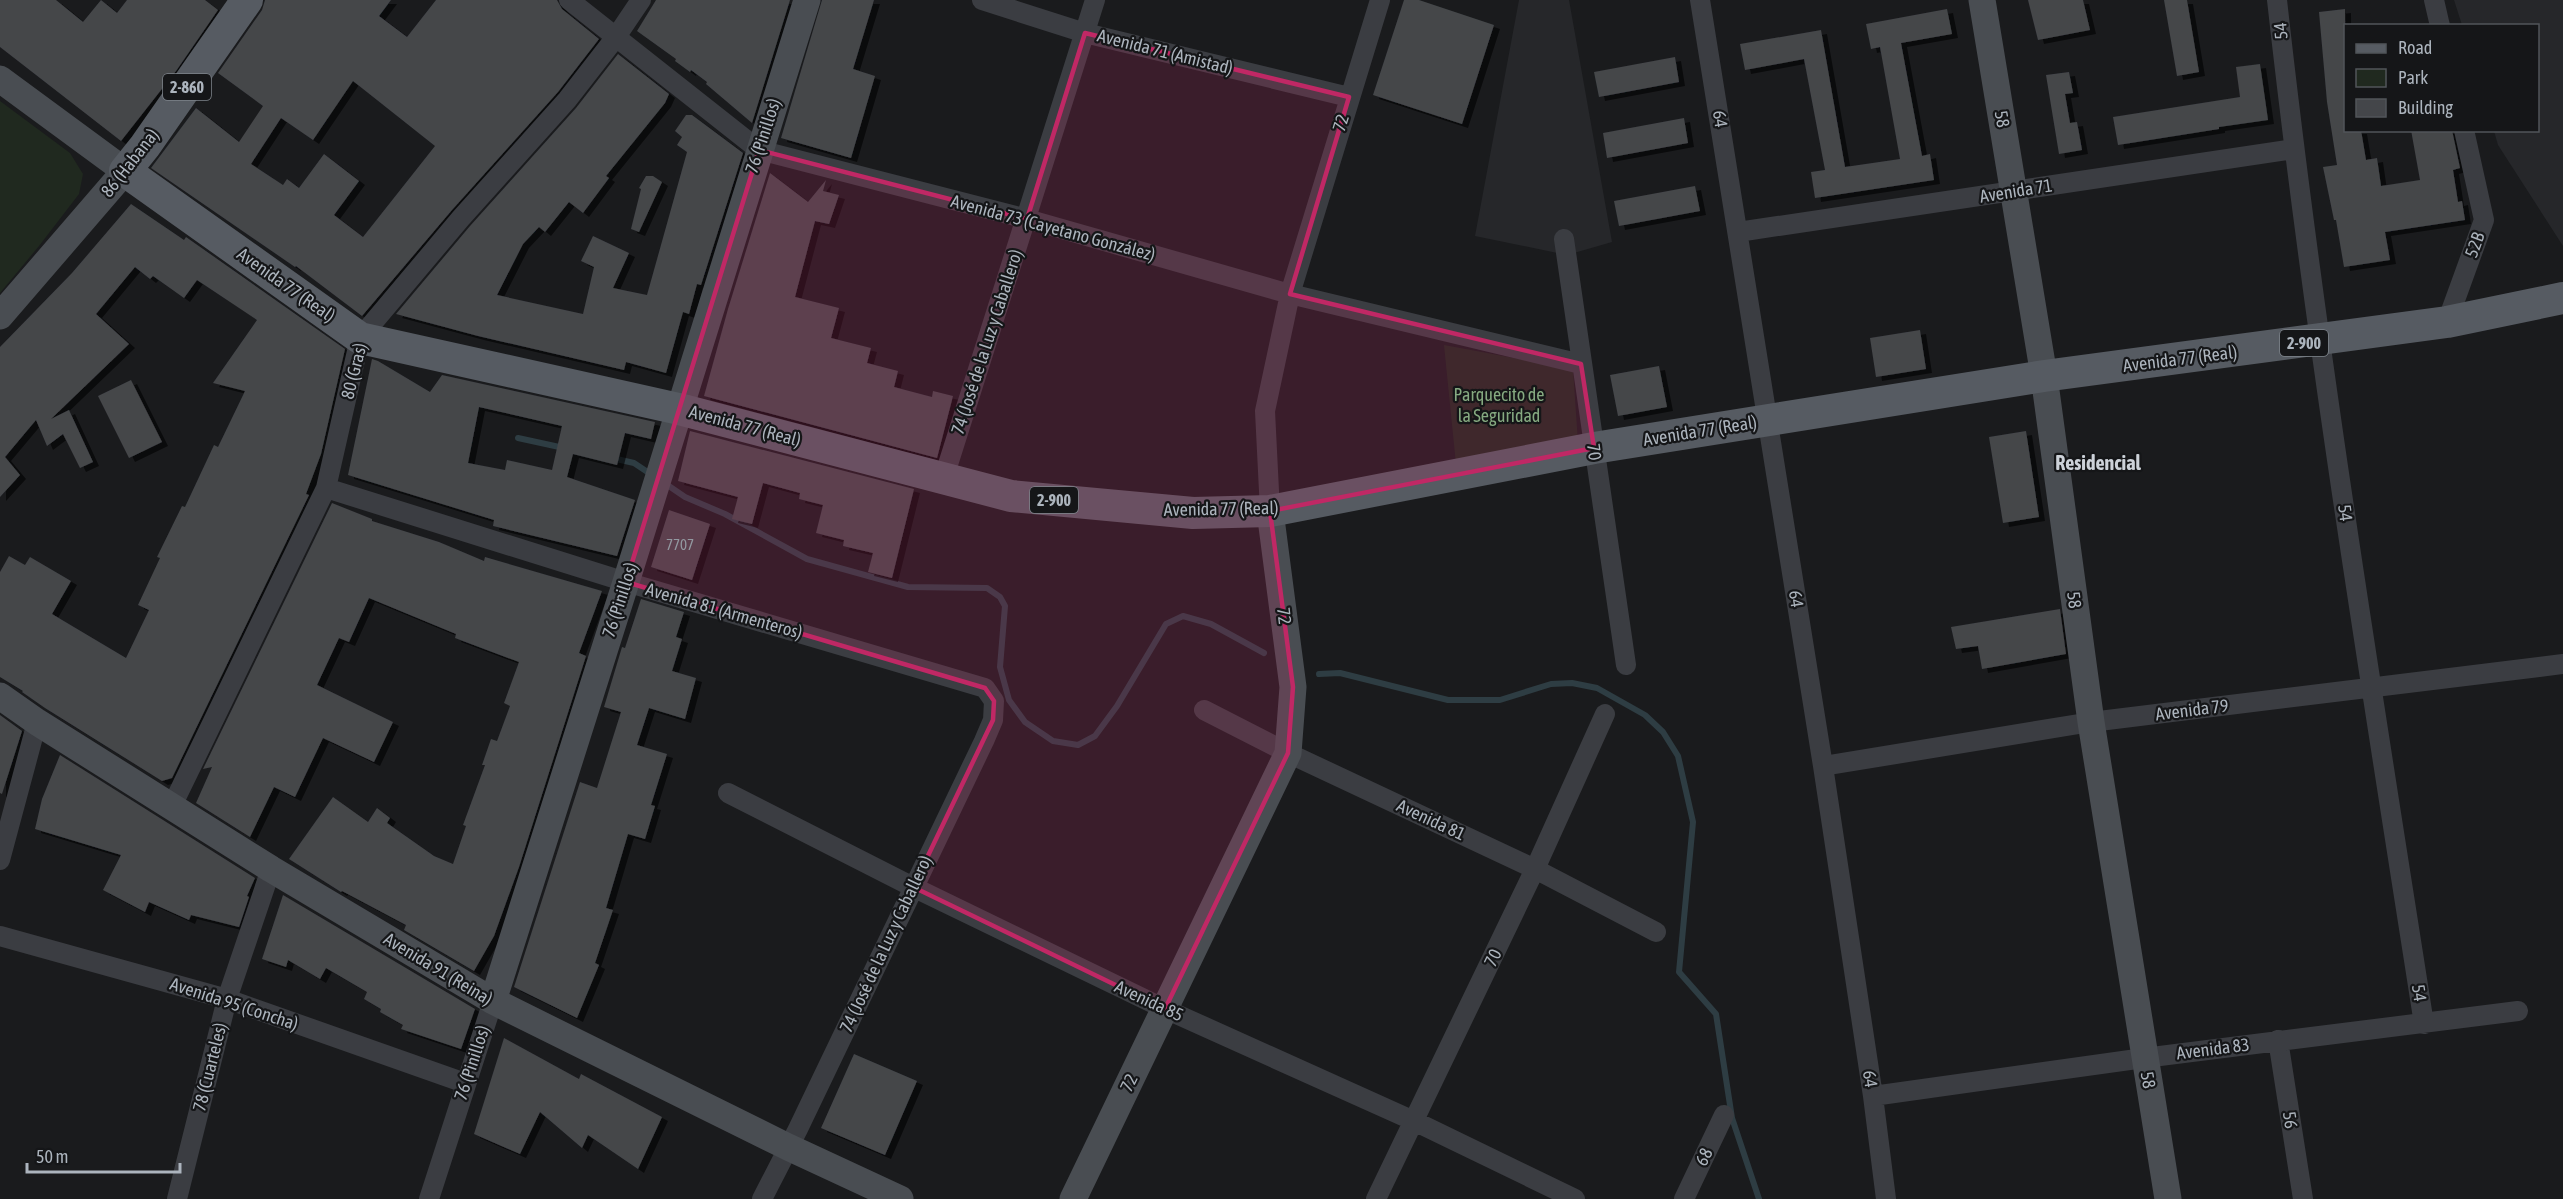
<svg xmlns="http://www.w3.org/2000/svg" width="2563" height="1199" viewBox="0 0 2563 1199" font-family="'Asap Condensed',sans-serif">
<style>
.built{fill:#26272a}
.green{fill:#20291f}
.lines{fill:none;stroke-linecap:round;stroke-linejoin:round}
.stream{stroke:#2e3d43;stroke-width:6}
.building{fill:#44464a;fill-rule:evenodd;filter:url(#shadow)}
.street{stroke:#3b3d42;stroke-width:20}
.secondary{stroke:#494d52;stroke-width:27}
.primary{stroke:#565b62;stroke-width:32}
.marked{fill:#c02865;fill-opacity:0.2;stroke:#c02865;stroke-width:4.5;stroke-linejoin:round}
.labels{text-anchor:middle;stroke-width:4.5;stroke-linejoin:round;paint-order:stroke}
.number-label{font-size:15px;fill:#9298a0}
.shield{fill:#151618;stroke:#7f858c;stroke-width:1.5}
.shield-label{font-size:16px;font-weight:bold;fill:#acb4bd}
.street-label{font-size:18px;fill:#acb4bd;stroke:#151618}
.park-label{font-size:18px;fill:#86aa81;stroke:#151618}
.neighbourhood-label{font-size:20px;font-weight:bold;fill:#cdd2d9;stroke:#151618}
</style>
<defs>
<filter id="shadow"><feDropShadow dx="6" dy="4" stdDeviation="0" flood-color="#0009"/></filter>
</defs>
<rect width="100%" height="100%" fill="#1a1b1d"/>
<path class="built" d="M1519,0H1569L1612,242L1567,255L1475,236Z
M2454,0H2563V246L2498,145L2494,131L2538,130V26L2462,25Z"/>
<path class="green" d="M0,101L70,153L83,174L79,194L39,246L0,293Z
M1444,345L1573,369L1578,443L1456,464Z"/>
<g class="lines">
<path class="stream" d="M518,438L564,448
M612,458L634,463L652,475
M663,482L685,497L725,514L807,559L908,587L987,588L1000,597L1005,606L1000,667L1009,700L1025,722L1053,741L1078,745L1095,736L1117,706L1166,624L1183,616L1211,624L1264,653
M1319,674L1340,673L1448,700H1500L1551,684L1572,683L1597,688L1645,715L1663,732L1678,756L1693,822L1679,972L1716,1014L1732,1118L1759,1199"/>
</g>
<path class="building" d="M0,0H56L83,22L101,0L117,13L127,0H205L218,10L176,71L121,141L0,47Z
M265,0H391L379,16L407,37L436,0H557L562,9L599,39L558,92L452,210L362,316L296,266L295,267L151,168L196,108L239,142L263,106L218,73L262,10ZM353,81L435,146L363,237L334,215L359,181L324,154L299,188L287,179L283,185L251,164L281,118L313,140Z
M656,0H790L752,123L706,84L707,82L691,70L690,72L675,61L676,59L637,31Z
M822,0H874L853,69L875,76L851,158L781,138Z
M1404,0H1419L1494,25L1462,124L1373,95Z
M2028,0H2083L2090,30L2038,40Z
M2164,0H2187L2199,72L2177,76Z
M1947,9L1952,34L1901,43L1922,156L1930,154L1934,180L1815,198L1811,172L1825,170L1804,59L1745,70L1740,44L1821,30L1845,167L1900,159L1880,47L1871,49L1866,24Z
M2345,9L2346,130H2361L2366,160L2377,158L2381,186L2420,180L2411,130H2452L2460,168L2453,170L2458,202L2462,201L2465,220L2385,232L2390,260L2344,267L2336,220H2334L2323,167L2337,165L2327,102L2319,12Z
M618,54L669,94L665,103L606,176L609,178L583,213L569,202L545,232L539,227L523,244L497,295L583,314L594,267L581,261L593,236L629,253L613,288L647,295L687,152L677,145L682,137L675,131L686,115H692L743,153L701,285L697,284L689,314L683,312L666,373L626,362L624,370L478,336L396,314L470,226L576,108Z
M1675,57L1679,82L1599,97L1594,72Z
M2260,64L2268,120L2219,127V129L2118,145L2113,117L2240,97L2236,67Z
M2069,72L2073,93L2065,94L2070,123L2077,122L2082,150L2059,154L2046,75Z
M1684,118L1688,143L1607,158L1603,133Z
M770,173L808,202L826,180L823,191L839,195L829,224L815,221L795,297L839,308L831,338L871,348L867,363L898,371L894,387L932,397L933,391L953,396L937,458L704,396L728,309Z
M646,176H653L662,182L639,232L631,229L641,189L639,188Z
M1695,186L1700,211L1619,226L1614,201Z
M131,204L184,240L186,237L345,349L321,454L306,494L309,495L172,778L162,781L45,708L22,692L23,691L0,677V572L9,556L25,565L30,557L71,581L52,614L126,658L149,610L138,605L160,558L157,557L182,506L185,507L214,445L218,447L245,391L213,383L257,320L197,280L184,298L153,276L150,279L135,267L96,314L129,344L51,419L69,410L93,462L80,468L63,434L47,446L36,420L5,457L20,475L0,497V347L72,273Z
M1920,330L1926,369L1876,377L1870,338Z
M372,359L378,361L430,392L442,375L655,422L651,439L625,433L617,465L573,454L567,477L635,500L617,556L493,526L494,520L348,475ZM479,407L562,426L552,470L507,460L505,470L468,463Z
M1659,366L1667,407L1618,416L1610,375Z
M131,380L162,442L129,458L98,396Z
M690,431L914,489L892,578L868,572L873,553L843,546L844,540L816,533L823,505L799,499L800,493L763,483L752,524L732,519L738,497L678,481Z
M2026,431L2039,517L2003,523L1989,437Z
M332,503L372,519V521L439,542L484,561L485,557L602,591L579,653L586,656L519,867L494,936L474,971L404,930L406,925L342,891L341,892L289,859L333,797L368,822L377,808L390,818L387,823L434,856L453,864L466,826L463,825L485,765H482L491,739L497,741L510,706L504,703L519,662L455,638L456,634L369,598L349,642L339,638L317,685L393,722L374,762L323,738L295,797L274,787L250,837L196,803L212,767L203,769Z
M669,510L710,524L692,580L651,567Z
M641,599L684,612L676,637L682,639L672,671L696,678L685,719L649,708L637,745L667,754L651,805L655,806L645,839L628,834L606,908L613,910L595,963L599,965L577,1018L514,987L580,782L597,788L621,712L604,707L622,647L625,648Z
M2060,609L2066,654L1982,669L1978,646L1956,649L1951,627Z
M0,715L22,731L2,794L0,793Z
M60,755L255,878L247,896L249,897L239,927L191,915L189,920L149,902L145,912L103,890L121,855L35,829L42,799Z
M283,895L475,1009L461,1049L401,1029L403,1025L380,1012L381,1009L364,999L367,992L326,968L320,979L288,960L286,967L262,959Z
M504,1038L579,1079L581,1074L662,1117L638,1169L588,1135L582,1148L540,1112L520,1154L474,1134Z
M854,1054L917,1081L885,1155L821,1128Z"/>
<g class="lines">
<path class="street" d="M569,0L759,150L1027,219L1290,294L1581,364
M982,0L1085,33L1349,97
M1700,0L1823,766L1873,1096L1886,1199
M2277,0C2315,343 2371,684 2424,1024
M2434,0L2440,26
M1738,232L2294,149
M1564,239L1626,665
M2447,322L2484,220L2464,130
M944,477L1095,0
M326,488L626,582L985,688L994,701L993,720L984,741L798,1129L762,1199
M1270,511L1265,411L1290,294L1380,0
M1204,710L1288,753L1535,869L1656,932
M1823,766L2091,722L2563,664
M728,793L913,887L1165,1009L1414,1121L1575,1199
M172,806L326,488L360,338L461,218L567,100L616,37L641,0
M0,860L37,722
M0,936L227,999L465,1083
M2278,1040L2303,1199
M1873,1096L2144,1058L2518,1011
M177,1199L227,999L271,869
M429,1199L493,1001
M1376,1199L1535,869L1605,714
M1684,1199L1724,1115"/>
<path class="secondary" d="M1982,0L2044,376L2091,722L2168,1199
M0,79L125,171L0,316
M0,696L37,722L271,869L493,1001L788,1147L900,1199
M493,1001L626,582L807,0
M1073,1199L1288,753L1293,687L1270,511"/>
<path class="primary" d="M247,0L145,146L125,171L360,338L679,409L1011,496L1193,513L1270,511L1594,448L2044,376L2447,322L2563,298"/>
</g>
<path class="marked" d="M1085,33L1349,97L1290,294L1581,364L1594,448L1270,511L1293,687L1288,753L1165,1009L913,887L993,720L994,701L985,688L626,582L759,150L1027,219Z"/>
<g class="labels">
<g class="number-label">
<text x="680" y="550">7707</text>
</g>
<g class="shield">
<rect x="163" y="74" width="48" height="26" rx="4.5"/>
<rect x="2280" y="330" width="48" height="26" rx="4.5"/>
<rect x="1030" y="487" width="48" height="26" rx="4.5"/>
</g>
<g class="shield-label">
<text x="187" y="93">2-860</text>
<text x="2304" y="349">2-900</text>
<text x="1054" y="506">2-900</text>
</g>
<g class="street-label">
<text transform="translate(2281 31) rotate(-96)" y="6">54</text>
<text transform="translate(1165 52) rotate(14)" y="6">Avenida 71 (Amistad)</text>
<text transform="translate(1720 119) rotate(81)" y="6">64</text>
<text transform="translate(2002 119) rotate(80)" y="6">58</text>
<text transform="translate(1341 123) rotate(-73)" y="6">72</text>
<text transform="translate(763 136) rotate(-72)" y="6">76 (Pinillos)</text>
<text transform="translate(130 163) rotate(-52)" y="6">86 (Habana)</text>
<text transform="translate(2016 191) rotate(-9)" y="6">Avenida 71</text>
<text transform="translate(1053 228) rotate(15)" y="6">Avenida 73 (Cayetano González)</text>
<text transform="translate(2475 245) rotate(-70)" y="6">52B</text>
<text transform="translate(286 285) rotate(35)" y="6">Avenida 77 (Real)</text>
<text transform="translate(987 342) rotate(-72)" y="6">74 (José de la Luz y Caballero)</text>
<text transform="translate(2180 359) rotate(-7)" y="6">Avenida 77 (Real)</text>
<text transform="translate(354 371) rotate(-76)" y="6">80 (Gras)</text>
<text transform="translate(745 426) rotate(15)" y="6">Avenida 77 (Real)</text>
<text transform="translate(1700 431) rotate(-9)" y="6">Avenida 77 (Real)</text>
<text transform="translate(1594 452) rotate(82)" y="6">70</text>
<text transform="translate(1221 509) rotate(-1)" y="6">Avenida 77 (Real)</text>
<text transform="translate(2345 513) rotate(82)" y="6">54</text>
<text transform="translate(1796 599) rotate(81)" y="6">64</text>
<text transform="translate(620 600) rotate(-72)" y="6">76 (Pinillos)</text>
<text transform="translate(2074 600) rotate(82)" y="6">58</text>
<text transform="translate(724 611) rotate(16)" y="6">Avenida 81 (Armenteros)</text>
<text transform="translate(1284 616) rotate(83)" y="6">72</text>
<text transform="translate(2192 710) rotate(-7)" y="6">Avenida 79</text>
<text transform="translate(1431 820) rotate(25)" y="6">Avenida 81</text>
<text transform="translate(886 944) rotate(-65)" y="6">74 (José de la Luz y Caballero)</text>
<text transform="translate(1493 958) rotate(-64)" y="6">70</text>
<text transform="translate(438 969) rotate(31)" y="6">Avenida 91 (Reina)</text>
<text transform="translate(2419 993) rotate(81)" y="6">54</text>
<text transform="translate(1149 1001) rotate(25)" y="6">Avenida 85</text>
<text transform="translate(234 1004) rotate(18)" y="6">Avenida 95 (Concha)</text>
<text transform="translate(2213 1049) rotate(-7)" y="6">Avenida 83</text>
<text transform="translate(472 1063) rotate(-72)" y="6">76 (Pinillos)</text>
<text transform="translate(210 1067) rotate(-76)" y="6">78 (Cuarteles)</text>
<text transform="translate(1870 1079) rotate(81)" y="6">64</text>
<text transform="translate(2148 1080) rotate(80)" y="6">58</text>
<text transform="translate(1129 1083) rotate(-64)" y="6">72</text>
<text transform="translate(2290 1120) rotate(81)" y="6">56</text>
<text transform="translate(1704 1157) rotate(-64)" y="6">68</text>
</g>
<g class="park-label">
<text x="1499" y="401">Parquecito de<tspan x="1499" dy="21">la Seguridad</tspan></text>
</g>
<g class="neighbourhood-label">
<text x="2098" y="470">Residencial</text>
</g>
</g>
<rect x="2344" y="24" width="195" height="108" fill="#151618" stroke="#51555a" stroke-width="1.5"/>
<rect x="2356" y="44" width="30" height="9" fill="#565b62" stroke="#51555a" stroke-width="1.5"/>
<text x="2398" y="54" font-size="18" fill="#acb4bd">Road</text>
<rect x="2356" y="69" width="30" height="18" fill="#20291f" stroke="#51555a" stroke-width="1.5"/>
<text x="2398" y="84" font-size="18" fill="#acb4bd">Park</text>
<rect x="2356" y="99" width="30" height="18" fill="#44464a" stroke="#51555a" stroke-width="1.5"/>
<text x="2398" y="114" font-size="18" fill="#acb4bd">Building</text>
<path d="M27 1163v9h153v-9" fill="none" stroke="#acb4bd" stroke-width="3"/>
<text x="36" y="1163" font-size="18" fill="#acb4bd" stroke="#151618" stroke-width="4.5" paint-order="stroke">50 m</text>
</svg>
